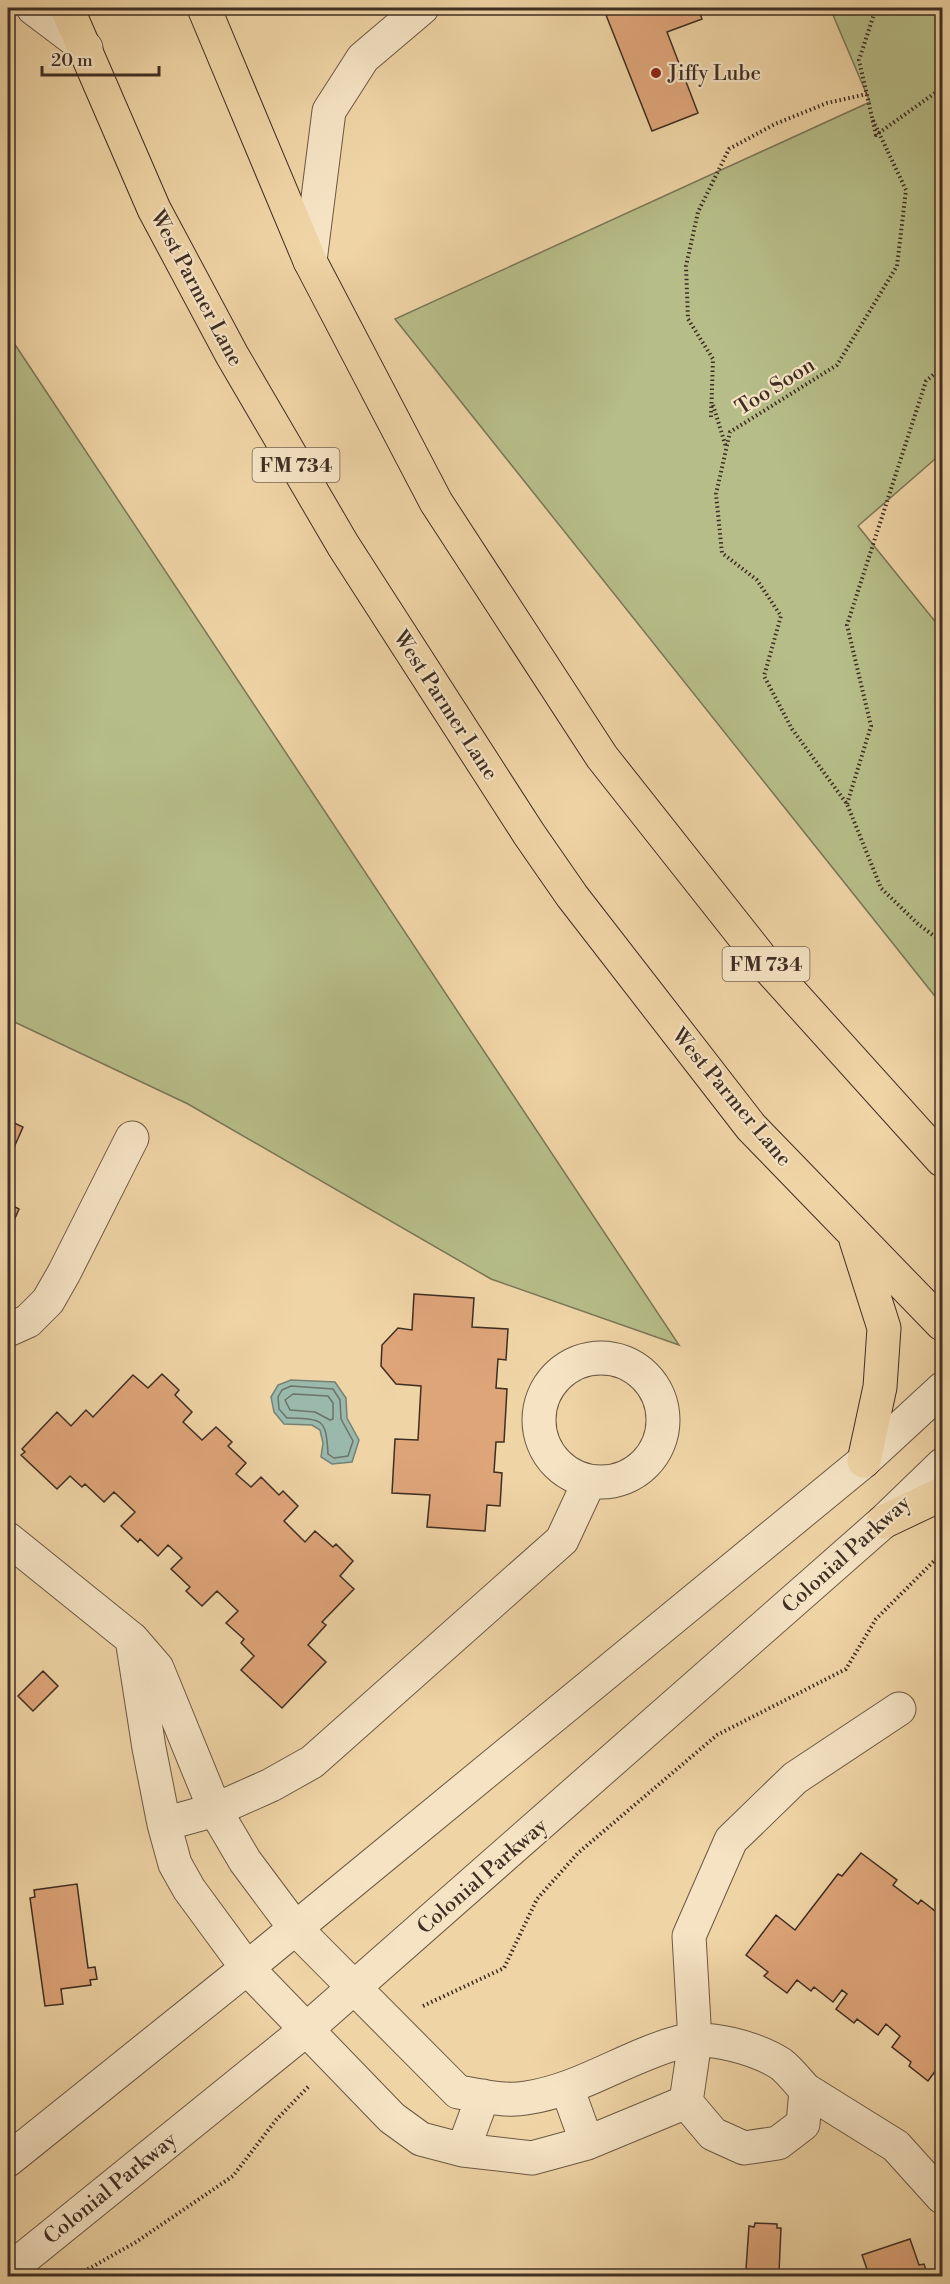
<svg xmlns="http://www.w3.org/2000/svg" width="950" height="2284" viewBox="0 0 950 2284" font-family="'Libre Bodoni',serif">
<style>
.green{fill:#b6bd88;stroke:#7a7656;stroke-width:1.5}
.water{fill:#9ab8ac;stroke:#768175;stroke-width:1.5}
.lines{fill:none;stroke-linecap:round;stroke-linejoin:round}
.shore{stroke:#6c7368;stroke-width:1.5}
.building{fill:#dea579;stroke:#3f2e23;stroke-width:1.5}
.minor-casing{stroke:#6b5844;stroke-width:35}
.major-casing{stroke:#3f2e23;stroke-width:35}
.path{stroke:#3f2e23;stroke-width:4;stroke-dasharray:1.5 3;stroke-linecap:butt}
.minor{stroke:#f5e3c4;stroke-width:33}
.major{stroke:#efd4a5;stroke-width:33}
.path-bridge{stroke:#3f2e23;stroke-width:4;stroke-dasharray:1.5 3;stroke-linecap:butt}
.poi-dot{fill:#8f2418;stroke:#f5e3c4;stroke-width:2}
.labels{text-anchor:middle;stroke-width:4.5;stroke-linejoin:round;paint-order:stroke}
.shield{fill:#f5e3c4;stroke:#766453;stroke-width:1.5}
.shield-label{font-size:20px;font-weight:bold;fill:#3f2e23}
.poi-label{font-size:21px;fill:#3f2e23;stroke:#f5e3c4;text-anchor:start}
.street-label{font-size:21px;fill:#3f2e23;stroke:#f5e3c4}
</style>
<rect width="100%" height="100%" fill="#efd4a5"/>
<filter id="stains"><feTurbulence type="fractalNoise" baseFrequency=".00333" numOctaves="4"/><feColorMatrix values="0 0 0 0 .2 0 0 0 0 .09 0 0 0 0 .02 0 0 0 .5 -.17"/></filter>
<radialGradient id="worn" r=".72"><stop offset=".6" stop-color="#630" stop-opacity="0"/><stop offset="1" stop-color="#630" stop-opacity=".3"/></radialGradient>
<path class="green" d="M830,8H942V453L858,526L942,630V1005L395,319L870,102Z
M8,334L679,1345L491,1279L188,1104L8,1019Z"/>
<path class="water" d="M291,1380L335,1382L346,1398L347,1418L359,1440L352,1462L332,1464L321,1457L323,1443L320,1430L312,1425L284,1424L274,1412L271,1397L278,1385Z"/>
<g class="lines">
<path class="shore" d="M291,1386L333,1389L340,1400L341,1419L353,1441L348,1456L334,1458L328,1454C326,1418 323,1419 287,1418L279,1409L278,1397L282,1390Z
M293,1394L328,1396L333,1403V1419L330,1420L315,1412L290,1410L285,1400Z"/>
</g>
<path class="building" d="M625,8H698L702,19L667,32L698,113L652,131L606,15Z
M8,1120L23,1127L8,1161Z
M8,1203L19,1209L8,1234Z
M414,1294L474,1298L472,1327L508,1329L506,1360L498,1359L496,1388L507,1389L504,1442H496L494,1472L502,1473L500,1506L487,1505L485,1531L427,1527L430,1495L392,1493L395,1439L418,1440L421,1386L396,1384L381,1366L382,1345L398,1328L412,1330Z
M162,1374L179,1390L175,1395L192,1412L183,1422L202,1440L216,1427L232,1442L228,1446L246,1463L236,1474L251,1487L261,1477L279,1495L283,1491L298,1506L284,1521L305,1542L315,1531L333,1547L336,1544L353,1561L340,1576L354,1589L322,1622L326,1625L308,1645L326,1662L282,1708L241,1670L254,1656L241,1643L244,1639L226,1623L238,1611L217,1591L202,1606L186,1591L190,1587L171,1569L182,1558L168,1545L158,1556L140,1539L138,1542L121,1526L135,1512L114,1492L104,1502L85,1484L82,1487L70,1476L57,1489L21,1455L25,1452L22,1449L57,1412L71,1426L86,1410L93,1417L133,1375L148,1388Z
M43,1671L58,1686L33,1711L18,1696Z
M861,1853L897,1880L893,1885L918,1904L921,1900L940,1915L937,1919L942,1924V2069L939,2066L928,2081L909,2066L911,2062L892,2047L900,2036L886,2024L878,2035L857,2019L854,2023L836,2009L847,1994L842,1990L833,2002L814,1987L811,1991L797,1980L787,1993L764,1976L768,1972L746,1955L776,1915L795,1930L838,1874L842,1876Z
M77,1884L88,1968L95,1967L97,1979L90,1980L91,1985L61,1989L63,2004L45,2006L30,1898L35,1897L34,1890Z
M942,2072V2087L936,2082Z
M755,2223L777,2224V2228H781L779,2272L775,2271L774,2274L752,2273L753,2270L746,2269L749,2226L754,2227Z
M910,2239L919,2265L924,2264L928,2276H865L869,2275L862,2255Z"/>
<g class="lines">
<g class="minor-casing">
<path id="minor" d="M33,8L86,48
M310,261L329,111L363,58L422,8
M8,1330L28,1321L48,1301L64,1273L132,1138
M539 1420a62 62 0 1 1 124 0a62 62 0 1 1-124 0Z
M8,1539L132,1639L157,1668L215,1810L245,1861L295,1928L458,2092C479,2095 504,2102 526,2098C581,2090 627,2056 680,2042C709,2035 756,2048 781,2064C790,2071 798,2082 806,2090L803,2124L778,2143L744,2148L713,2134L686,2102L587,2143L532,2158L463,2150L421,2139L392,2118L247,1968L189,1889L175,1864L164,1824L149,1748L132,1639
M164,1824L215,1810L271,1785L312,1762L562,1540L589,1482
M567,2088L587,2143
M806,2090L896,2146L942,2197
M686,2102L695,2041L689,1936L731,1840L795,1778L899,1709
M463,2150L483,2096
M8,2160L247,1968L864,1461L942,1389
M8,2271L307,2029L883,1522L942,1465"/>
</g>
<g class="major-casing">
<path id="major" d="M67,8L154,209L232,355L343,545L529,834L572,896L751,1127L942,1324
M204,8L310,261L436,502L602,757L768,967L942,1160
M856,1240L884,1328L880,1387L864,1461
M883,1522L942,1494"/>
</g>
<path class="path" d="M876,8L859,60L876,135L942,88
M888,152L906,190L897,266L837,365L730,432L716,494L722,553L757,580L781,616L764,676L792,729L847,804L881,888L918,924L942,942
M713,405L726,447
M711,417L713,359L688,319L686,266L698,212L729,149L775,124L827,103L867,94
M847,804L871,726L847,625L926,381L942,367
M423,2006L504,1968L537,1899L578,1853L717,1735L846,1669L876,1619L942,1553
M76,2276L136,2242L233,2176L276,2120L309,2086"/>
<use href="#minor" class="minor"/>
<use href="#major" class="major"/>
<path class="path-bridge" d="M873,120L888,152"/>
</g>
<circle class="poi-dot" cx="656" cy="73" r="6"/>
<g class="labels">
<g class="shield">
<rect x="252.5" y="448" width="87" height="34" rx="4.5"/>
<rect x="722.5" y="947" width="87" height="34" rx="4.5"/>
</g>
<g class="shield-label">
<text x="296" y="472">FM 734</text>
<text x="766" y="971">FM 734</text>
</g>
<g class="poi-label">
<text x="668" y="80">Jiffy Lube</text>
</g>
<g class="street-label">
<text transform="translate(197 288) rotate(62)" y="7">West Parmer Lane</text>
<text transform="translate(775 386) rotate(-32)" y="7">Too Soon</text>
<text transform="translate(446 705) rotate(57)" y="7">West Parmer Lane</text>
<text transform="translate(732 1097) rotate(50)" y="7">West Parmer Lane</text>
<text transform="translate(846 1554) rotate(-42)" y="7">Colonial Parkway</text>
<text transform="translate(482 1876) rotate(-41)" y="7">Colonial Parkway</text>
<text transform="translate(110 2188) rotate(-39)" y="7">Colonial Parkway</text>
</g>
</g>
<rect width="950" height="2284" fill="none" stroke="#efd4a5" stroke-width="30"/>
<rect x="9" y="9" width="932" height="2266" fill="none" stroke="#3f2e23" stroke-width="3"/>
<rect x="15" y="15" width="920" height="2254" fill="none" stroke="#3f2e23" stroke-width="1.5"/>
<path d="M42 66v9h117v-9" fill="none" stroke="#3f2e23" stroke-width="3"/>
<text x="51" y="66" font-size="18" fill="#3f2e23" stroke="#f5e3c4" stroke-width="4.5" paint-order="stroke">20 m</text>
<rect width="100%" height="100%" filter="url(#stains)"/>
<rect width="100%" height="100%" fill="url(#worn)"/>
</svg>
